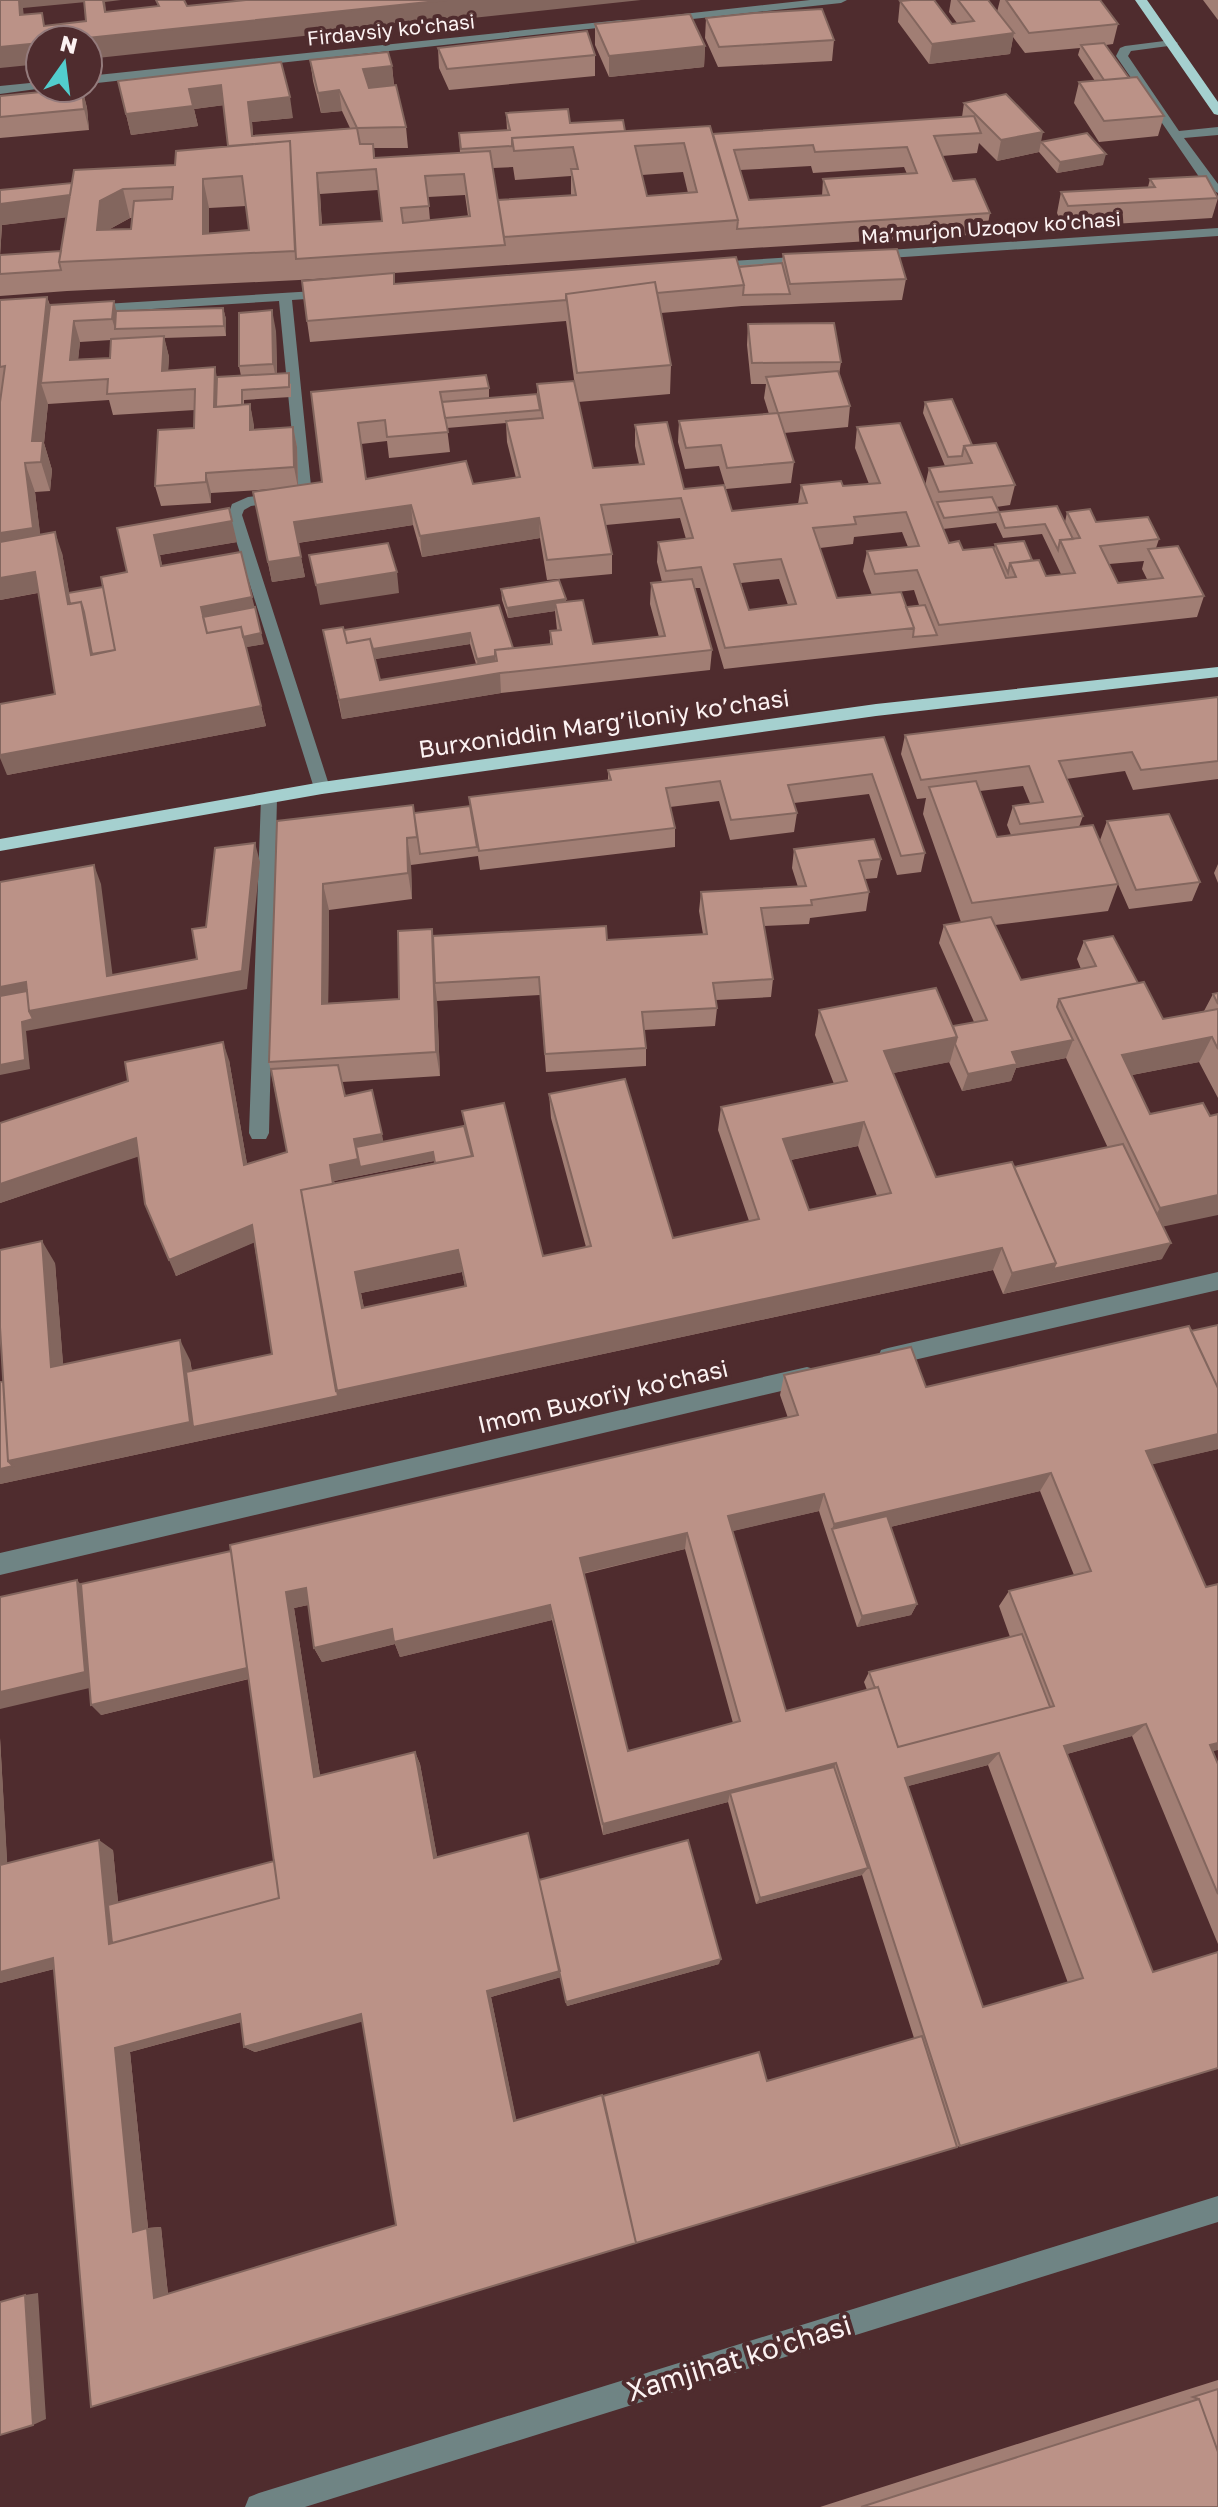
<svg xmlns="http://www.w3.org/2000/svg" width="1218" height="2507" viewBox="0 0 1218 2507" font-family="'Golos Text',sans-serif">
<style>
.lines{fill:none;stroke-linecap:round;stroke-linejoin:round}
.minor{fill:#6f8484;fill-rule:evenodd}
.major{fill:#a5d0cf;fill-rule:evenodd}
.wall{fill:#a17e74;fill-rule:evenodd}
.shaded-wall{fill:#83665e}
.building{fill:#bb9287;stroke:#83665e;stroke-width:2;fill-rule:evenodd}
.labels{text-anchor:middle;stroke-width:8;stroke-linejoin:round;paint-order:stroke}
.far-street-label{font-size:20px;fill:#fcf2f2;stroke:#4f2c2e}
.street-label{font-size:24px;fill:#fcf2f2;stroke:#4f2c2e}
.near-street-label{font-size:28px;fill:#fcf2f2;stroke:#4f2c2e}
</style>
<rect width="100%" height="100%" fill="#4f2c2e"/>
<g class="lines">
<path class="minor" d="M810,0H847L841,3L665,22L659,19L665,16Z
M621,20L625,21V25L88,84V76Z
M1172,40L1178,43L1176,45L1131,51L1128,56L1179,131L1218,127V135L1184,138L1218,184V193L1206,187L1116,56L1120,48L1125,46Z
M40,82V88H44L0,94V86Z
M1218,228V236L874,259L868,255L874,251Z
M810,256L816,260L815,263L714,270L708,266L714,262Z
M331,290L338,294L336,297L292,300L311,486L306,498L251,506L244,510L242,515L330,788L322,794L314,788L228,515L232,504L248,497L295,491L297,486L279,301L88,313L81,309L88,305Z
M269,792L277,798L269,1133L266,1139H252L249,1133L261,798Z
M1218,1272V1290L888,1366L881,1364L878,1357L881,1350L888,1348Z
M807,1367L814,1369L817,1376L814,1383L807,1385L0,1575V1553Z
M1218,2196V2222L305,2507H245L249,2497L259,2493Z"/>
<path class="major" d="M1135,0H1147L1218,102V115L1214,114Z
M1218,667V677L876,716L322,794L0,851V839L322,782L876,704Z"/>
</g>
<path class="wall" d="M951,0H988L997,12L1000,0H1100L1118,24L1113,44L1106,45L1129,78L1164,116L1158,136L1099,142L1074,103L1079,82L1095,81L1078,55L1080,48L1025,53L1013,37L1010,54L929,64L898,22L900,1L952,24L957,23L949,12Z
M1203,0H1218V20Z
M706,18L834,40L832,61L718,67L705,38Z
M595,24L705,46L704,67L609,77L595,45Z
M438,48L595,55V76L449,90L439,68Z
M310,60L392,66L394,85L406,127L408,148H374L375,158L460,153L459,133L507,130L506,113L625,131L713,134L962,117L964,103L1041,142L1103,165L1057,173L1039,152L997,161L979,143L977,153L942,156L953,181L990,213L986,234L736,249L394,273L395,284L782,263L783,254L906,279L902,300L742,306L661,313L671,365L670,394L578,402L593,468L639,464L635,446V425L684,489L732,511L798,504L801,485L843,486L869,484L855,448L857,427L925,486L929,468L945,466L923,413L925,402L1015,485L1010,505L996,507L999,512L996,523L943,529L949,543L963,550L994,549L995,544L1032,560L1046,576L1061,574L1042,534L1003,538L996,523L999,512L1065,522L1067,512L1096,522L1159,539L1156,548L1204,596L1197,617L724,669L700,588H694L712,650L710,670L501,693L342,719L323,630H344L499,605L513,648L550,644V631L557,630L555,611L508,618L502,600L501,589L566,601L593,644L659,637L650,604L651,583L662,582L657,562L658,542L686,539L680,518L606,525L612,554V574L547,580L540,538L422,557L413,525L298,543L305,577L272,582L253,492L274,489L211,493V503L161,506L155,486L194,428L195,410L113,415L109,400L48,404L44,443L52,470L50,491L35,492L40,535L62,553L69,593L103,587L127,572L117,528L237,542L160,555L162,566L264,644L246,647L266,726L7,775L55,694L38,593L0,600V402L1,396H0V300L47,297L50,305L116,311L223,308L226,319V336L164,338L169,357L168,370L217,377L241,376L239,366L276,331L277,374L291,384V397L244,400V405L250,404L254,429L293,427L297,447L298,486L322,482L311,392L489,388V398L537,394V384L575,386L566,321L310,342L307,321L392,274L299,280L67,291L0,296V190L72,183L175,165L228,146L224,105L194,109L198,126L131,135L118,81L293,118L252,122L253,136L350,128L342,111L321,113L313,81ZM811,166L813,173L904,167L907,174L823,179L822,196L749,200L740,170ZM513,167L515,180L571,176V195L499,208L493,168ZM683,172L688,193L647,196L642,175ZM378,190L382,221L322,225L320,194ZM465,195L468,216L430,220L428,197ZM246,206L249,230L209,233V208ZM66,217L61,251L0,255L2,225ZM130,218H132L131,229L108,230ZM111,340L110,358L78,359L80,342ZM506,423L507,442L516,478L473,484L366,479L361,444L387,441L389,458L450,452L447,428ZM902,532L908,547L867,551L863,571L872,595L914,590L919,605L906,607L837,598L820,548L853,544L854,537ZM1144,561L1142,569L1147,579L1118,583L1109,564ZM779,579L788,605L749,610L741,583ZM470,644L476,664L380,680L375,659Z
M82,88L87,108L89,130L0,138V96Z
M1150,179L1218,198L1212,218L1063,227L1057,213L1061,192L1148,187Z
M748,324L841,362L839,375L850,406L848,427L784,433L794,462L791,483L726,489L719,466L685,469L678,442L679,421L769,414L764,398L766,384H751L747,345Z
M1218,697V779L1133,790L1125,771L1066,779L1083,816L1079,827L1100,840L1107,821L1200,882L1192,901L1129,909L1118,884L1108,911L995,925L1021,980L1081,969L1077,959L1084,941L1138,983L1163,1019L1204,1011L1213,994L1218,993V1098L1199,1062L1132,1075L1150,1114L1163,1227L1162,1259L1003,1294L993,1270L0,1484V1382L3,1381L55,1263L63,1365L190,1360L192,1371L272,1354L254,1242L176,1276L138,1156L0,1203V1123L229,1060L247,1164L287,1152L269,1062L277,821L414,813L470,806L469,797L608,781V770L884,737L925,853L921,872L897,875L869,794L794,803L797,813L794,832L730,840L719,801L670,807L675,828V847L480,870L478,856L411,865L412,899L329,910L328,1003L399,999L433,936L607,940L703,934L699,911L701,892L798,887L792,868L794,849L881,859L877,878L865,879L869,892L866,911L810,918L809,924L764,926L773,979L771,997L716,1000L717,1008L715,1026L644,1030L646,1048V1066L546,1072L540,995L437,1001L440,1076L342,1082L345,1096L372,1090L383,1142L465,1127L462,1111L543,1256L586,1247L551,1118L549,1094L673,1238L749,1221L718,1130L721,1107L834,1084L815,1035L819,1010L953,1026L974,1022L939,943L944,925L961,922L923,814L926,798L917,799L901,754L905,735ZM1023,786L1030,803L1013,806L1007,825L1011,835L997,837L980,791ZM1066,1058L1108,1148L1014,1167L936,1177L893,1073L949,1062L962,1091L1011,1081L1016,1068ZM858,1146L877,1196L809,1210L791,1160ZM434,1161L435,1163L335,1183L334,1181ZM462,1272L465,1287L364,1308L361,1293Z
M1218,864V883L1214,873Z
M1218,1325V1449L1152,1464L1213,1752L1218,1764V1944L1132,1736L1067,1754L1153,1972L960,2146L91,2407L54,1969L0,1983V1738L7,1863L113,1850L118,1902L274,1861L249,1679L101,1715L81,1584L231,1551L788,1418L780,1395L784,1375L926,1387ZM1040,1491L1074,1575L1009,1591L999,1606L1010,1637L869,1672L864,1682L867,1690L786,1711L732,1531L819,1511L857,1627L911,1615L917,1604L890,1527ZM685,1549L733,1723L628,1751L583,1574ZM308,1605L314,1648L322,1662L395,1644L400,1657L552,1620L603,1835L728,1802L756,1904L862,1875L914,2038L767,2081L603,2096L516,2120L491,1997L561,1977L567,2006L719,1964L539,1880L437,1857L420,1764L415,1752L320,1775L294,1608ZM988,1765L1068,1983L983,2007L908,1786ZM362,2021L396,2225L168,2294L161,2227L148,2228L130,2052L241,2022L244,2047L255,2052Z
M1218,2380V2507H820L1180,2392Z"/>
<path class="shaded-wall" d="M19,0H85L86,2L23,8L26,35L20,15Z
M103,0H121L105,2L109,32Z
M447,0H641L88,59V40H68Z
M1014,33L1010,54L929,64L932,44Z
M40,43V64L0,68V47Z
M705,46L704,67L609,77V56Z
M392,66L394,86L365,89L363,69Z
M221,85L225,105L194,109L198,126L131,135L126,114L189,89Z
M82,88L87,108L89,130L84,109Z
M339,90L342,111L321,113L318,93Z
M290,97L293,118L252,122L255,157L248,102Z
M1043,132L1039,152L997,161L1001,140Z
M1106,154L1103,165L1057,173L1060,162Z
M317,173L320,194L323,246L320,225Z
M203,179L209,208V255L203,234Z
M123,189L130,218L108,230H97L100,201Z
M73,195L79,216L2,225L0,257V204Z
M47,297L56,326L41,383L48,404L44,443L52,470L50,491L41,462L32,441Z
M114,301L119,322L115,329L112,319Z
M223,308L226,319V336L224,326Z
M272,310L276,331L277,384L273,364Z
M74,321L80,342L76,381L70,360Z
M164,336L169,357L167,391L162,371Z
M215,367L219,388L216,417L214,407Z
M250,404L254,425V450L250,430Z
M293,427L297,447L298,488L294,467Z
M25,463L35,492L43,557L0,564V533Z
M206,473L211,493V503L206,482Z
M411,505L413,525L297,543L294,522Z
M539,518L540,538L422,557L420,536Z
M232,521L237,542L160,555L167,587L154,535Z
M55,532L62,553L73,613L81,602L122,670L91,655L68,604Z
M301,557L305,577L272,582L268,562Z
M35,572L42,592L0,600V578Z
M397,572L399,593L320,605L316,585Z
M252,597L264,644L212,653L201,607Z
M566,599V609L555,603V611L508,618L507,608Z
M470,633V644L350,663L349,653Z
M495,656L496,667L478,670L477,659Z
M500,673L501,693L342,719L339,700Z
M261,706L266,726L7,775L0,758V755Z
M407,838L411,865L412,899L408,873Z
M255,843L260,862L247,989L26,1031L30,1069L0,1075V987L26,982L242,971Z
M94,865L101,884L115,994L107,976Z
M323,884L329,910L328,1029L322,1004Z
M432,929L436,955L435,983L437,1001L440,1076L436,1052Z
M957,1037L950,1062L878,1076L884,1051Z
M1212,1037L1199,1062L1111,1079L1122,1055Z
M1073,1040L1066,1058L1016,1068L1011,1081L962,1091L968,1074L1012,1052Z
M223,1042L229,1060L250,1181L244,1165Z
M864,1122L858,1146L780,1162L783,1139Z
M382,1134L385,1151L433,1152L434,1161L334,1181L339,1206V1390L1002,1248L993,1270L0,1484V1469L8,1461L180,1340L190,1360L199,1426L336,1391L330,1165L354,1139Z
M136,1138L143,1155L0,1203V1184Z
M1218,1195V1215L1147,1230L1160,1208Z
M252,1225L258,1241L176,1276L169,1260Z
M42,1241L55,1263L65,1387L51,1367Z
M1171,1243L1162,1259L1046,1284L1053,1269Z
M458,1250L462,1272L361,1293L368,1329L362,1308L355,1272Z
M1056,1263L1046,1284L1003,1294L1012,1273Z
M1218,1434V1449L1133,1469L1146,1451Z
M1051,1473L1040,1491L836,1540L832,1529L834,1524Z
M824,1494L819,1511L725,1533L728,1516Z
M687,1533L685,1549L580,1574V1558Z
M240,1562L256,1677L101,1715L91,1705Z
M77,1580L91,1596L98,1686L0,1709V1692Z
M306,1588L313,1604L294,1608L322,1788L314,1777L286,1592Z
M917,1604L911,1615L857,1627L862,1616Z
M550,1605L552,1620L400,1657L395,1644L322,1662L314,1648L392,1629Z
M1146,1724L1132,1736L1052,1758L1064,1746Z
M0,1738L8,1876L0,1872Z
M1218,1743V1750L1194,1757L1210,1745Z
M415,1752L420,1764L439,1867L434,1858Z
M999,1753L988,1765L897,1789L905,1778Z
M836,1763L830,1775L730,1793L728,1802L603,1835V1824Z
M99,1840L113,1850L122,1944L282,1901L277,1861L283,1867L289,1907L123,1951L109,1944Z
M868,1868L862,1875L756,1904L760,1898Z
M53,1958L69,1965L0,1983V1972Z
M721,1959L719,1964L567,2006L566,2002Z
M560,1971L561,1977L491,1997L517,2123L514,2121L487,1991Z
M240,2014L251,2019L130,2052L148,2228L161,2227L168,2295L154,2298L133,2232L115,2048Z
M361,2014L368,2020L255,2052L244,2047Z
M38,2293L46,2419L33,2425L25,2295Z"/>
<path class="building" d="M0,0H19L20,15L42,13L44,26L86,21L84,0H103L105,12L159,6L156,0H184L187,6L246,0H447L68,40H40V43L0,47Z
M911,0H934L952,24L974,21L958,0H988L1014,33L932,44L900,1Z
M1006,0H1100L1118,24L1029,33Z
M822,9L834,40L719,47L706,18L754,13Z
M690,14L705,46L609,56L595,24Z
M587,31L595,55L447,69L438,48Z
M1104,43L1129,78L1104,80L1081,45Z
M388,52L392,66L363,69L369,88L396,85L406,127L357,128L339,90L318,93L310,60Z
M281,62L290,97L248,102L252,136L357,128L360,144H373L374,158L490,151L505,245L296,259L290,141L228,146L221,85L189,89L193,106L126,114L118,81ZM376,169L382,221L320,225L317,173ZM464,174L470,216L403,223L401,208L429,206L425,176Z
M1137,77L1164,116L1104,121L1079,82Z
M82,88L84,109L0,117V96Z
M1006,94L1043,132L1001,140L964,103Z
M568,109L570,123L623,120L625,131L512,138V146L461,149L459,133L510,130L506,113Z
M974,116L981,133L934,136L953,181L975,179L990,213L737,229L738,220L713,134ZM813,145L815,152L907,147L917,173L823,179L829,195L749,200L734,150Z
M710,126L738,220L504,237L498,200L576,195L571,169H578L573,147L514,151L512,138ZM684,143L697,192L647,196L635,146Z
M1087,133L1106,154L1060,162L1041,142Z
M290,141L295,251L59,262L74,170L175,165L176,151ZM242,176L249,230L203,234V179ZM173,187L172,199L134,201L131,229L97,230L100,201L123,189Z
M1206,176L1218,198L1068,206L1061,192L1155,187L1150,179Z
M72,183L70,195L0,204V190Z
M897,249L906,279L790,284L783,254Z
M61,251L59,262L61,270L0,274V255Z
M736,257L744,285L657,293L655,282L566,294V300L307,321L302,281L394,273V284Z
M782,263L790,294L743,295L744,285L739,267Z
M655,282L671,365L577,373L566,294Z
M47,297L32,441H43L41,462L25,463L33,528L0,533V402L5,366L0,367V300Z
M114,301L112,319L74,321L70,360L110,358L111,339L164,336L162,371L215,367L214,407L250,404V430L293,427L294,467L206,473V482L155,486L158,430L194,428L195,389L107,394L108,379L41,383L50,305Z
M223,308L224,326L115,329L116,311Z
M272,310L273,364L239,366V313Z
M834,323L841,362L752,363L748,324Z
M838,371L850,406L778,413L794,462L727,468L721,445L686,448L679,421L778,413L766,377Z
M289,373V387L242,390V405L216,407L217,377Z
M486,375L489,388L440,392L448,432L387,437L385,420L358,423L366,479L466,461L473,484L520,477L506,421L543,418L537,384L574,381L593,468L644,464L635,425L667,422L684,489L724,485L732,511L807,503L801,485L841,481L843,486L880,483L857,427L900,423L949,543L959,541L963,550L993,547L1006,578L1016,577L1010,563L1039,560L1046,576L1075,573L1060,540L1080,538L1067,512L1090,509L1096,522L1148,517L1159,539L1100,546L1118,583L1163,578L1148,549L1178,546L1204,596L939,625L917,570L875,574L867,551L919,546L906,512L854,517L856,524L813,528L837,598L901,592L914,628L725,648L701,567L666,571L658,542L693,538L681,498L601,505L612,554L547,560L539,518L420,536L411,505L294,522L301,557L268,562L253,492L322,482L311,392ZM781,559L796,604L749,610L734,564Z
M537,394L540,410L445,418L442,402Z
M952,399L972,445L964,446L962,456L948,457L925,402Z
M996,443L1015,485L939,492L929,468L972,463L964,446Z
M992,497L999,512L944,518L937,502Z
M1057,506L1073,539L1060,540L1058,550L1045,524L1005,528L999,512Z
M229,508L232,521L154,535L161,566L241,552L252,597L201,607L207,633L241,627L261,706L0,755V704L55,694L35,572L0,578V542L55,532L68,604L81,602L91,655L115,650L101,577L127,572L117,528Z
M1024,541L1032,560L1010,563L1008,573L995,544Z
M388,543L397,572L316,585L309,555Z
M692,579L712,650L500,673L339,700L323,630L343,627L347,643L370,639L380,680L497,661L495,650L552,644L550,631L561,630L555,603L583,600L593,644L665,636L651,583Z
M559,580L566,599L507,608L501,589Z
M103,587L115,650L92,654L84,612L81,602L70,604L68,593Z
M499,605L513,648L495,650V656L477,659L470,633L373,649L370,639L347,643L344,630Z
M925,605L937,635L913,637L914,628L906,607Z
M255,607L261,633L243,637L241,627L207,633L203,617Z
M1218,697V761L1141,770L1132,752L1059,761L1083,816L1020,824L1013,806L1043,802L1029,766L921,780L905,735Z
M884,737L925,853L901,856L872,774L788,785L797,813L731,820L720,781L666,788L675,828L479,851L469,797L611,780L608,770Z
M976,781L997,837L1093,825L1118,884L972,903L929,787Z
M413,805L417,837L407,838L408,873L323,884L322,1004L399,999L398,931L432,929L436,1052L269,1062L277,821Z
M470,806L477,847L420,854L414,813Z
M1169,814L1200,882L1136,890L1107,821Z
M874,839L881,859L859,861L869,892L811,900L812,905L761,908L773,979L713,983L717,1008L642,1012L646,1048L545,1054L539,977L435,983L433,936L606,926L607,940L707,934L701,892L806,886L794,849Z
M255,843L242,971L29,1011L26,982L0,987V882L94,865L107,976L197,959L192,929L206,927L215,848Z
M991,917L1021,980L1096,966L1084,941L1113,936L1138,983L1059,999L1057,1007L1073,1040L1012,1052L1017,1064L968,1074L955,1044L957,1037L953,1026L987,1020L944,925Z
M1144,982L1163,1019L1218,1009V1049L1212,1037L1122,1055L1150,1114L1203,1103L1210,1116L1218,1114V1195L1160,1208L1059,999Z
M936,988L957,1037L884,1051L936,1177L1012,1162L1056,1263L1012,1273L1002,1248L336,1391L301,1190L473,1156L462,1111L504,1103L543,1256L591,1246L549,1094L625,1079L673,1238L759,1219L721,1107L847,1081L819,1010ZM864,1122L891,1193L809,1210L783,1139ZM458,1250L466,1286L362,1308L355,1272Z
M27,991L29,1011L33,1019L22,1022L25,1060L0,1065V996Z
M1218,993V1004L1213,994Z
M223,1042L244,1165L287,1152L271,1069L338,1065L345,1096L372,1090L382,1134L354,1139L358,1159L330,1165L333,1184L301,1190L338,1396L193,1427L186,1372L272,1354L252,1225L169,1260L145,1204L136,1138L0,1184V1123L128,1081L125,1062Z
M464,1126L472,1156L435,1163L433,1152L360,1167L356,1147Z
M1123,1144L1171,1243L1053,1269L1056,1263L1014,1167Z
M42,1241L51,1367L180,1340L190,1422L8,1461L0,1327V1250Z
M1218,1325V1388L1191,1331Z
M1189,1326L1218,1388V1434L1146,1451L1206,1587L1218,1584V1743L1210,1745L1218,1764V1894L1146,1724L1064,1746L1153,1972L1218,1952V2068L960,2146L836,1763L603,1824L550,1605L394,1642L392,1629L314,1648L306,1588L286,1592L314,1777L415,1752L434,1858L528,1833L560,1971L487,1991L514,2121L602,2095L636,2243L91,2407L53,1958L0,1972V1865L99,1840L109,1944L279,1898L230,1545L798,1415L784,1375L911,1347L926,1387ZM1051,1473L1091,1571L1009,1591L1054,1706L898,1747L878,1687L786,1711L728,1516L824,1494L834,1524ZM687,1533L740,1721L628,1751L580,1558ZM999,1753L1083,1978L983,2007L905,1778ZM240,2014L244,2047L361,2014L396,2225L154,2298L147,2228L133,2232L115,2048Z
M3,1381L8,1461L13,1466L0,1469V1382Z
M887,1516L917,1604L862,1616L832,1529Z
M231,1551L247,1668L91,1705L81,1584Z
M77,1580L85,1672L0,1692V1597Z
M1022,1634L1050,1707L898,1747L878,1687L875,1688L869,1672Z
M834,1767L868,1868L760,1898L730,1793Z
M688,1840L721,1959L566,2002L539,1880Z
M274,1861L279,1898L112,1943L108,1905Z
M922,2036L957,2147L636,2243L603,2096L759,2052L767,2081Z
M25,2295L33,2425L0,2435V2302Z
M1218,2389V2452L1199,2399L1193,2397Z
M1199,2399L1218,2452V2507H861Z"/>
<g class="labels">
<g class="far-street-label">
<text transform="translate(391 30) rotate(-6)" y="7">Firdavsiy ko'chasi</text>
<text transform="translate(991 228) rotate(-4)" y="7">Maʼmurjon Uzoqov ko'chasi</text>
</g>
<g class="street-label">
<text transform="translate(604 724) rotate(-8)" y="8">Burxoniddin Marg’iloniy ko’chasi</text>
<text transform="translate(603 1397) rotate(-13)" y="8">Imom Buxoriy ko'chasi</text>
</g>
<g class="near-street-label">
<text transform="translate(739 2358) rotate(-17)" y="10">Xamjihat ko'chasi</text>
</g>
</g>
<g transform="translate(64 64) rotate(14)"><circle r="38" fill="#4f2c2e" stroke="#947b7c" stroke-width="2"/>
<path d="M0-6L14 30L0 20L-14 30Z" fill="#52cdcd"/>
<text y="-12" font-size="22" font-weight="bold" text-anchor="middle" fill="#fcf2f2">N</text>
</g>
</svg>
